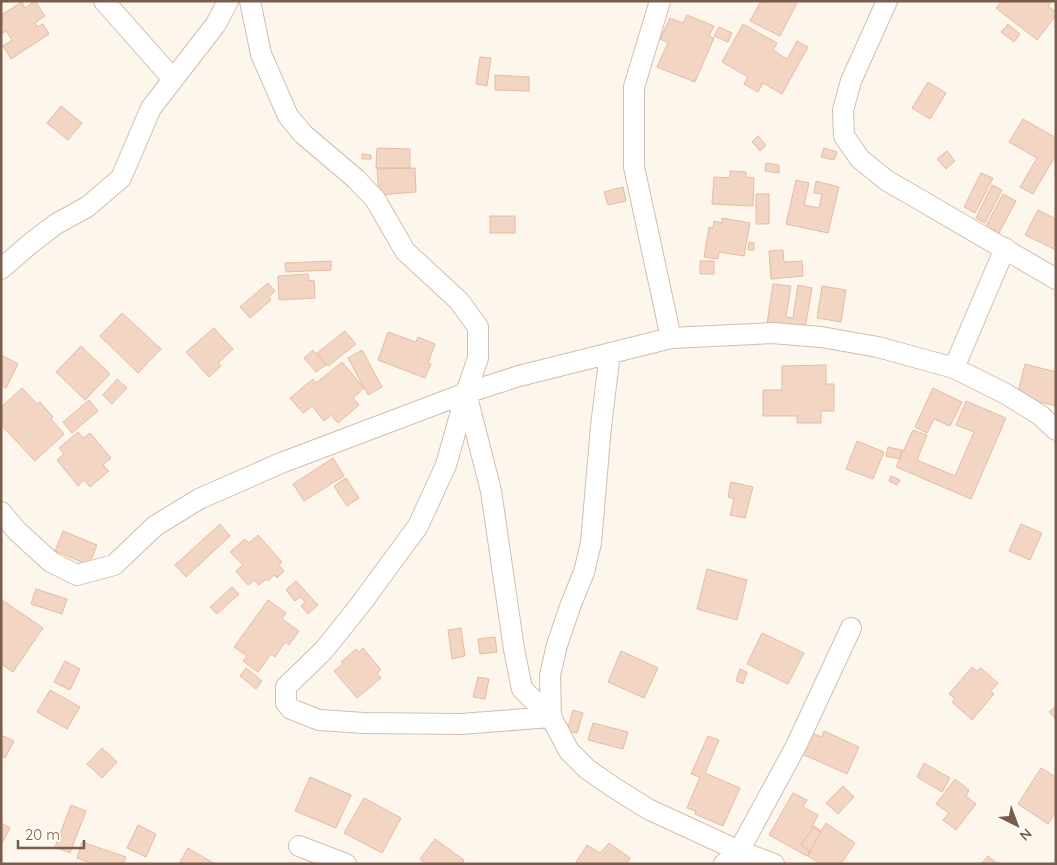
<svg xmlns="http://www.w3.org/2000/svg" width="1057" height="865" viewBox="0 0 1057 865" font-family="Quicksand,sans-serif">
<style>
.building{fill:#f3d5c3;stroke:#e6bba3}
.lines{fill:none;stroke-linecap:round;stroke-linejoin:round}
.street-casing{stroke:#d1beb0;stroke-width:22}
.street{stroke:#fff;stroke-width:20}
</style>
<rect width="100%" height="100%" fill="#fdf6ec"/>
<path class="building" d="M35,1L45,16L35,23L37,27L43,24L49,34L11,59L3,46L12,40L6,31L1,34V15L22,2L25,8Z
M761,1H798L780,36L750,21Z
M1002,1H1052L1048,6L1056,12V15L1037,40L996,8Z
M687,15L714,26L709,36L714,38L695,82L657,67L668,43L660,39L670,18L683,23Z
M743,24L777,43L773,50L787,59L797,41L808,47L782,94L763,83L758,92L744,84L748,77L722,62Z
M1008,24L1020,34L1014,42L1001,32Z
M719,27L732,33L728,42L714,36Z
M480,57L491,58L487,86L476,84Z
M495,75L529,77V91L495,90Z
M928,82L946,93L930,119L912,108Z
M61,106L82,123L68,140L47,123Z
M1023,119L1056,138V155L1033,194L1020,187L1037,158L1009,142Z
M758,136L766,145L760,151L752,142Z
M377,148L410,149V168H376Z
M824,148L837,152L834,160L821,157Z
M947,151L955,161L946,169L937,159Z
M362,154L371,155V159H362Z
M766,163L779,165V173L765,171Z
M415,168L416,192L379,195L377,169Z
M730,171L746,172V177L754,178L753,206L712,204L714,177L730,178Z
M981,173L993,178L975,213L964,207Z
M796,180L809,183L804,205L819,208L822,194L814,193L816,181L839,187L828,233L786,224Z
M992,185L1002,190L985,223L976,218Z
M623,187L626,201L608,205L604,192Z
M756,194H769V224H756Z
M1003,194L1016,201L999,233L986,226Z
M1038,210L1056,219V250L1025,235Z
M490,216H515V233H490Z
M722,218L750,223L744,256L719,252L718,259L704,257L709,227L713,228L714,221L722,223Z
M749,242L754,243V250H748Z
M783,250L784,262L802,261L803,276L771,279L769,251Z
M331,261V270L286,272L285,263Z
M700,261H714V274H700Z
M308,274L309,281L314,280L315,298L279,300L278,276Z
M268,283L275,291L269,297L271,300L250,318L240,307Z
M773,284L791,286L786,317L793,318L798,285L812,288L805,329L767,324Z
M822,286L846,290L841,322L817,318Z
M122,313L161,349L138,373L100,336Z
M214,328L233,349L218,363L221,366L209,377L186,352Z
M345,331L356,344L328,366L317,353Z
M388,332L416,342L418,337L435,344L428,363L431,364L425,378L378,360Z
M81,346L110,374L85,400L56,372Z
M313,350L326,365L316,372L304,358Z
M362,350L382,387L368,395L348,358Z
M1,355L18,364L6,388L1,385Z
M342,362L364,388L353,398L359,405L338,423L331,415L324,421L312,406L303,413L290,398L313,379L316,383Z
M1025,364L1056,372V406L1017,396Z
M826,365V384H834V411H821V423H797V416H763V390H782V366Z
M117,379L127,388L112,404L103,395Z
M22,388L37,404L40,402L53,417L51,419L64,434L35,461L1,425V407Z
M933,388L962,402L950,426L934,419L927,433L915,427Z
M89,400L98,411L72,433L63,422Z
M966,401L1006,418L971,499L896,467L913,430L927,435L917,460L955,476L974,432L956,425Z
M78,432L83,438L90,433L111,458L103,465L109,471L90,487L84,480L78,486L57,460L64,454L59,448Z
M857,441L884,452L873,479L846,469Z
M888,447L902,450L899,459L886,456Z
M333,458L344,476L304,501L293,484Z
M891,476L900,480L897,485L889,481Z
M346,478L359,498L347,506L334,486Z
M731,482L753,487L745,518L730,515L734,499L728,497Z
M220,524L230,536L186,577L175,565Z
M1021,524L1042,533L1030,560L1009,551Z
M63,531L97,545L89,565L55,551Z
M258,535L282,562L279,565L284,571L277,578L274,575L268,581L266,579L259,585L254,580L248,585L236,571L243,565L230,552L245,539L249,543Z
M707,569L747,580L737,620L697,609Z
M296,581L318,605L308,614L301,606L305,602L300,597L295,601L286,590Z
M232,587L239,594L217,614L210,607Z
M36,589L67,599L62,614L31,604Z
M2,600L43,628L13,672L1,664Z
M268,600L286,613L282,619L299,631L289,645L285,642L275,657L271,654L258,672L243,661L247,656L234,647Z
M461,628L465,656L452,659L448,630Z
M762,633L804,653L788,684L747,664Z
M495,637L497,652L480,654L478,639Z
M363,648L381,670L377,673L381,678L357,698L334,671L343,664L341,662L356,649L359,652Z
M621,651L658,668L644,698L608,682Z
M65,661L80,669L70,690L54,682Z
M972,667L977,671L981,668L998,683L991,691L994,694L972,720L952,702L955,699L949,694Z
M246,668L262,681L256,689L240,676Z
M740,669L747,672L743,684L736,681Z
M478,677L489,679L485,699L473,697Z
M50,690L80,707L67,729L37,712Z
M1056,706V719L1049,712Z
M573,710L583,713L577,733L567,731Z
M593,723L628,732L623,749L588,740Z
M824,731L859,747L847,774L802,754L812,733L822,737Z
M1,735L14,741L5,758L1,756Z
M708,736L719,740L705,773L740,788L723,826L695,814L696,811L687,808L700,777L691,774Z
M102,748L117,762L102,778L87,764Z
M924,763L950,778L942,792L917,777Z
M1041,768L1056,777V812L1048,824L1018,804Z
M310,777L351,795L336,828L295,811Z
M955,779L969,790L966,796L976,804L956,830L943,820L949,813L936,804Z
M843,786L854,797L838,814L826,803Z
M793,793L807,800L803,807L818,815L812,827L821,832L807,856L769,835Z
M364,798L401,818L382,853L344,833Z
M71,805L86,811L70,853L55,847Z
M1,823L10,828L1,845Z
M826,823L855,843L841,864H820L808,856L811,852L801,845L814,826L821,831Z
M138,825L156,834L146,857L127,848Z
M435,839L464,860L462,864H426L420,859Z
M82,842L126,857L123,864H94L77,858Z
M609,843L630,858L627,864H575L587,845L600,853Z
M188,848L215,864H179Z
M988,856L998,864H981Z"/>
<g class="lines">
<g class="street-casing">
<path id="street" d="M104,1L173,79
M250,1L261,54L288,116L303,134L356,179L375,199L405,251L459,301L478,327V358L466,393L491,491L514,649L522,689L551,717
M660,1L634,87V167L671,338
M887,1L851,81L843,110L844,136L860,159L886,180L1056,279
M1,269L31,243L56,224L87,207L121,178L151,108L216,24L228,1
M610,353L601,426L591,543L584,572L571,604L557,645L550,675L551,717L569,751L587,769L613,787L648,809L739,851L774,864
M954,368L1005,248
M466,394L446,465L418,526L360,605L324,650L286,687V703L291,709L319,720L364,723L461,724L551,717
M1,512L17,531L51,562L77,575L114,565L155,526L199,499L281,463L466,393L519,376L671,338L772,333L821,337L878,347L954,368L1006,394L1040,415L1056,430
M299,846L346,864
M724,864L739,851L796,746L851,628"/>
</g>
<use href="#street" class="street"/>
</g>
<rect width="1057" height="865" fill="none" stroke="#7a5c4d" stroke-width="5"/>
<g transform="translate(1017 825) rotate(138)" stroke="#fffaf3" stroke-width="4" paint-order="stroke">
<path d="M0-4L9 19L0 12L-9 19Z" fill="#7a5c4d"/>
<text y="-8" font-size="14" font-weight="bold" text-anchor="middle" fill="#7a5c4d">N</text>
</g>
<path d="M18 840v8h66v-8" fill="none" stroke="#7a5c4d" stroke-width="2.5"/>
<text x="25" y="840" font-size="15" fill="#7a5c4d" stroke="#fffaf3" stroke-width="4" paint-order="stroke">20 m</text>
</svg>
